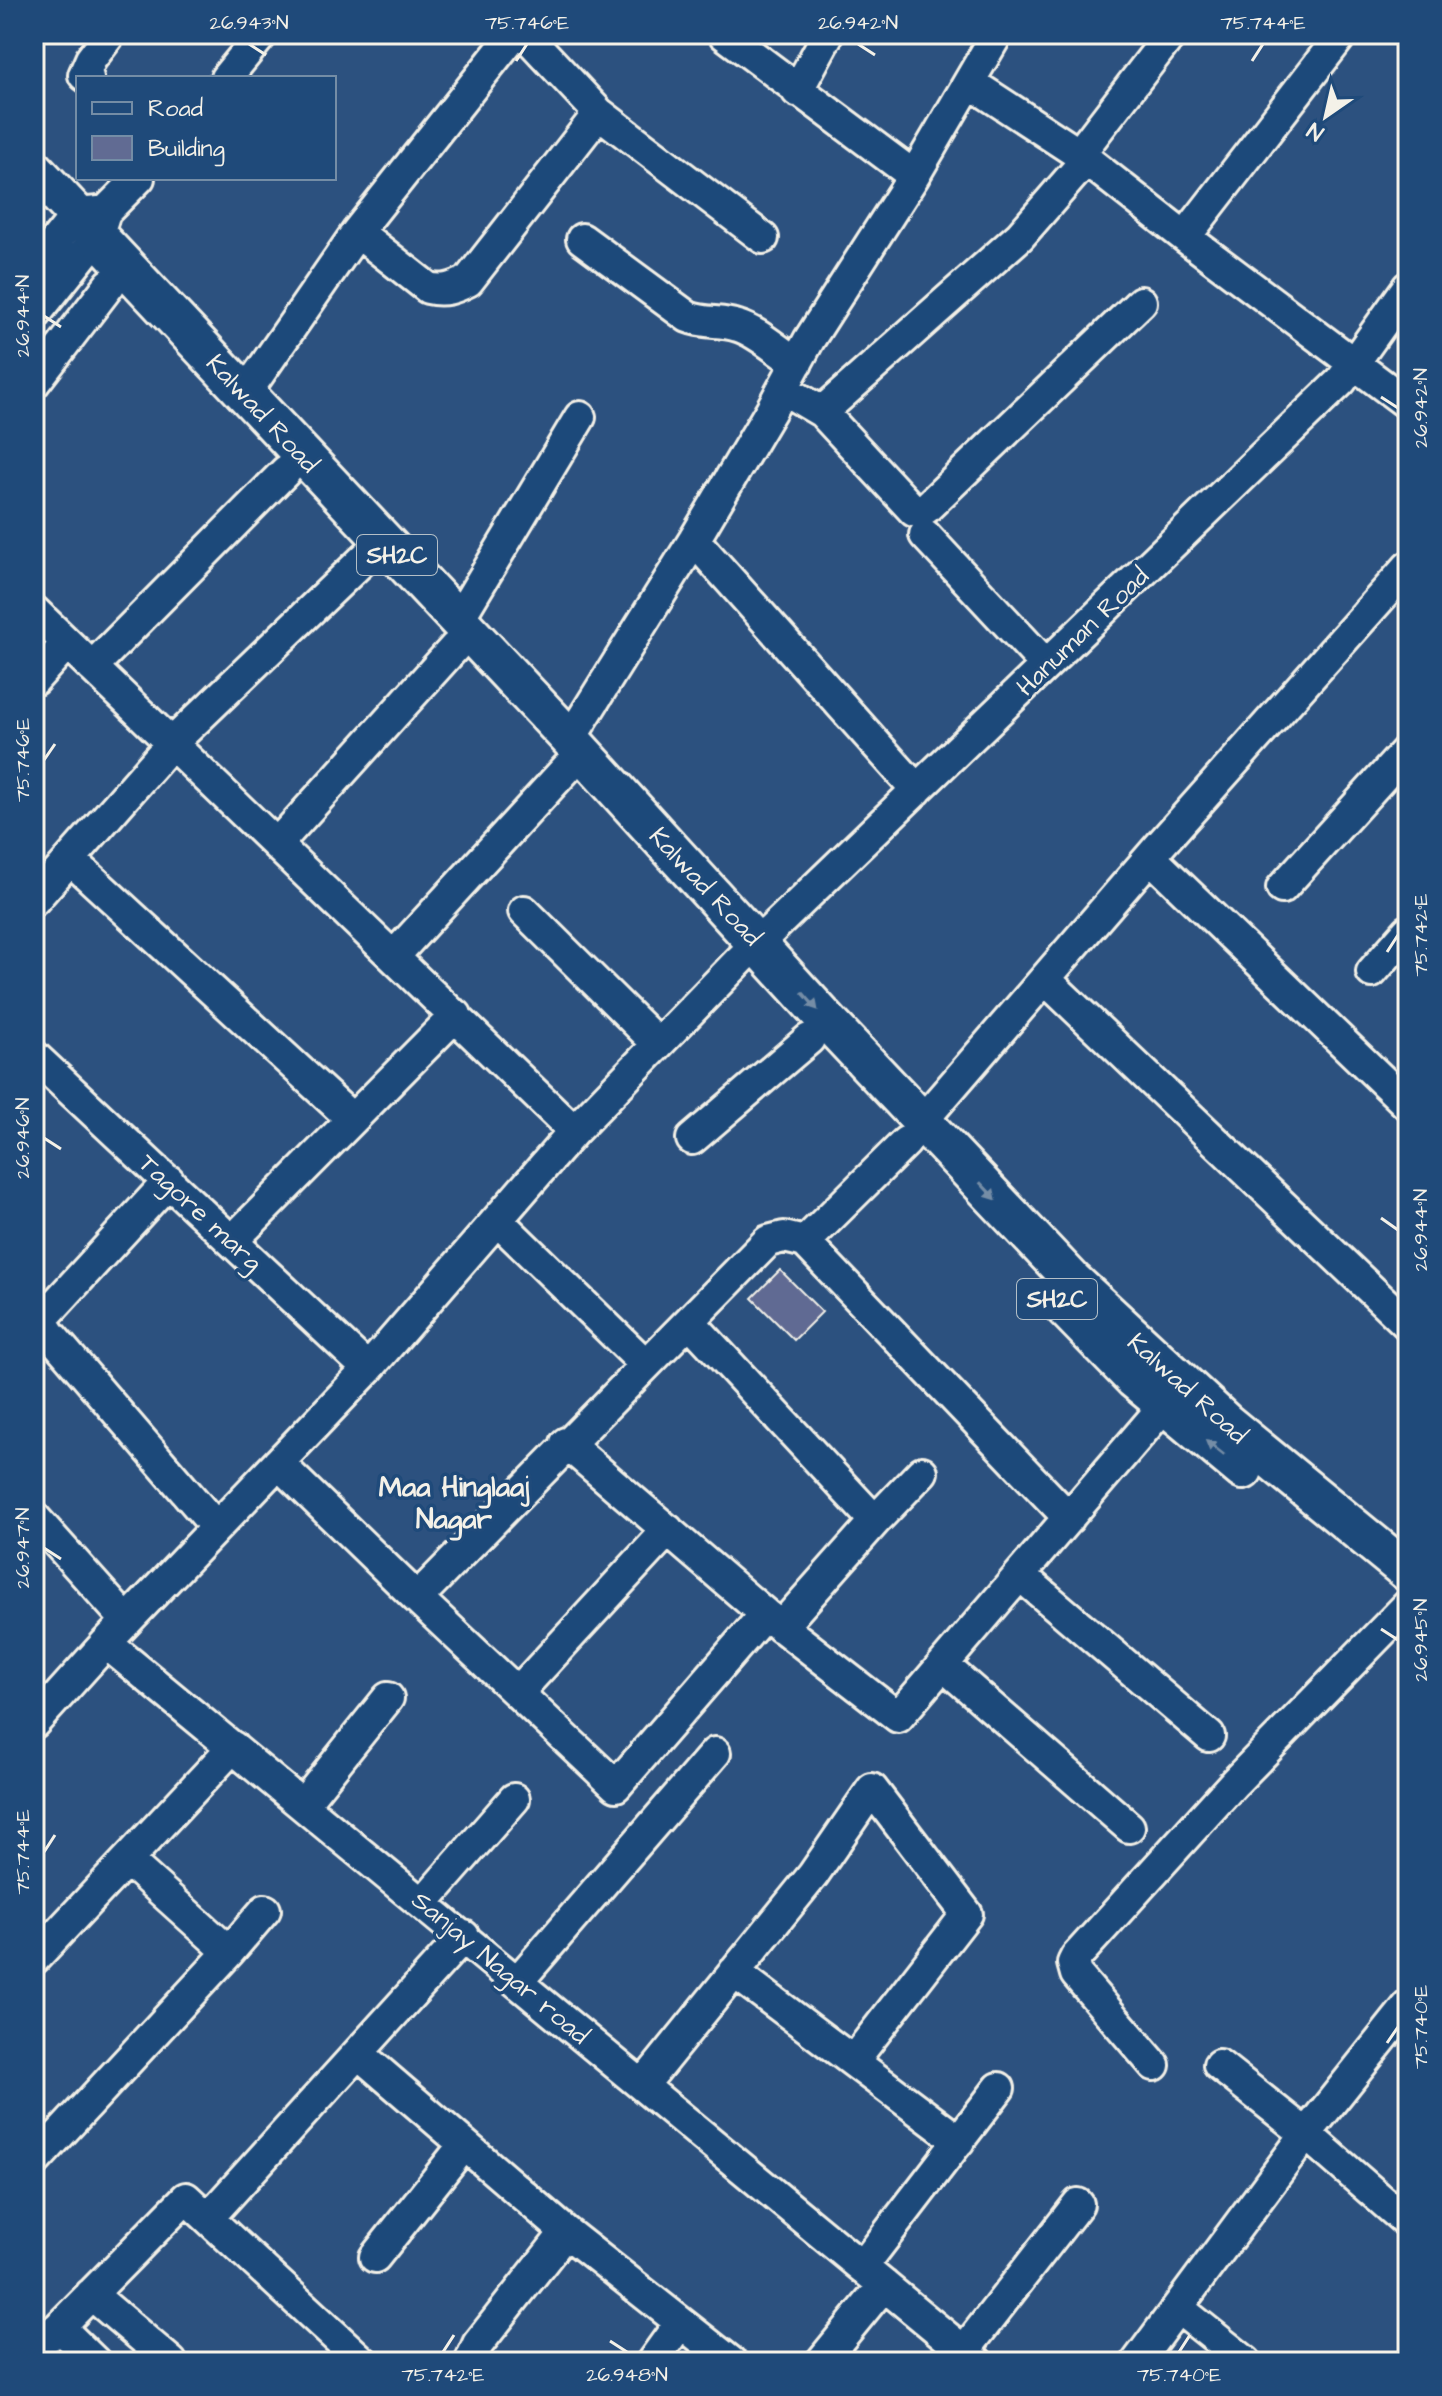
<svg xmlns="http://www.w3.org/2000/svg" width="1442" height="2396" viewBox="0 0 1442 2396" font-family="'Architects Daughter',sans-serif">
<style>
.building{fill:#616b93;stroke:#f4f1e8;stroke-width:2}
.lines{fill:none;stroke-linecap:round;stroke-linejoin:round}
.minor-casing{stroke:#f4f1e8;stroke-width:36}
.major-casing{stroke:#f4f1e8;stroke-width:44}
.minor{stroke:#1f4a7a;stroke-width:30}
.major{stroke:#1f4a7a;stroke-width:38}
.oneway{fill:#748da6}
.ticks{fill:none;stroke:#f4f1e8;stroke-width:3}
.labels{text-anchor:middle;stroke-width:7;stroke-linejoin:round;paint-order:stroke}
.shield{fill:#1f4a7a;stroke:#b4bfc7;stroke-width:2}
.shield-label{font-size:24px;font-weight:bold;fill:#f4f1e8}
.street-label{font-size:26px;fill:#f4f1e8;stroke:#1f4a7a}
.neighbourhood-label{font-size:28px;font-weight:bold;fill:#f4f1e8;stroke:#1f4a7a}
.neatline{fill:none;stroke:#f4f1e8;stroke-width:3}
.ticks-label{font-size:20px;text-anchor:middle;fill:#f4f1e8}
</style>
<rect width="100%" height="100%" fill="#2c517f"/>
<filter id="ink" filterUnits="userSpaceOnUse"><feTurbulence type="fractalNoise" baseFrequency=".0125" numOctaves="2"/><feDisplacementMap in="SourceGraphic" scale="16" xChannelSelector="R" yChannelSelector="G"/><feConvolveMatrix kernelMatrix="1 2 1 2 8 2 1 2 1" color-interpolation-filters="sRGB"/></filter>
<g filter="url(#ink)">
<path class="building" d="M780,1270L822,1312L794,1340L752,1298Z"/>
<g class="lines">
<g class="minor-casing">
<path id="minor" d="M525,34L599,113L763,238
M724,34L914,176
M1171,34L1079,154L1185,237L1408,404
M88,78L84,75L91,59L110,34
M226,78L262,34
M969,82L1079,154
M797,91L828,34
M357,232L428,288C444,292 454,288 468,281L599,113
M1185,237L1342,34
M582,239L688,317C705,324 721,320 738,326C758,332 779,352 797,363
M34,268L77,214L99,212
M34,316L97,237L105,212L139,178
M34,383L110,284
M783,389L822,412L1020,236L1086,160
M245,394L357,232L514,34
M822,412L914,511L925,509L1141,302
M925,535L1046,665
M694,540L917,790
M34,611L574,1131
M458,620L580,417
M92,667L286,471
M34,680L67,643
M570,739L694,540L771,410L809,340L914,176L997,34
M277,844L455,647
M1150,857L1408,1105
M71,860L352,1119
M1282,888L1408,749
M34,900L172,743L368,555
M524,911L657,1043
M394,956L567,768
M1372,972L1408,931
M1045,979L1408,1325
M34,1056L368,1369
M922,1121L1162,843L1408,567
M692,1139L809,1039
M498,1221L646,1365
M232,1241L456,1015
M805,1242L906,1142
M34,1309L50,1334L216,1527
M41,1320L169,1181
M690,1322L875,1521
M566,1443L765,1614L898,1717L1164,1406
M278,1463L417,1598L768,1241L784,1237L805,1242L1069,1518
M34,1517L127,1621
M1020,1575L1209,1736
M417,1598L616,1786L765,1614
M781,1627L875,1521L922,1472
M106,1643L368,1369L574,1131L740,960L1341,381L1408,287
M943,1665L1129,1827
M518,1692L668,1530
M34,1723L106,1643L977,2362
M303,1804L388,1698
M423,1903L514,1799
M229,1952L265,1910
M34,1959L233,1747
M734,1972L959,2141
M518,1981L715,1753
M358,2053L566,2232L731,2362
M1154,2065L1076,1974L1073,1963L1076,1957L1234,1783L1408,1605
M1219,2065L1306,2134L1408,2223
M643,2085L813,1875L872,1789L967,1914L853,2061
M34,2162L229,1952L127,1860
M208,2218L464,1936
M375,2257L464,2145
M862,2267L999,2088
M91,2294L171,2362
M1178,2308L1246,2362
M59,2327L95,2362
M34,2348L59,2327L186,2198L363,2362
M964,2351L1078,2204
M470,2362L478,2344L566,2232
M652,2362L680,2323
M821,2362L884,2285
M1137,2362L1306,2134L1408,2006"/>
</g>
<g class="major-casing">
<path id="major" d="M34,169L570,739L830,1024L1074,1282L1225,1422L1408,1572
M1064,1307L1134,1379L1243,1470"/>
</g>
<use href="#minor" class="minor"/>
<use href="#major" class="major"/>
</g>
<defs><path id="oneway-solid" d="M-6-.8H1V-3.2L6.5 0L1 3.2V.8H-6Z" transform="scale(2)"/></defs>
<g class="oneway">
<use href="#oneway-solid" transform="translate(810 1001) rotate(49)"/>
<use href="#oneway-solid" transform="translate(988 1191) rotate(47)"/>
<use href="#oneway-solid" transform="translate(1215 1448) rotate(-142)"/>
</g>
</g>
<path class="ticks" d="M249,44L266,55M858,44L875,55M516,61L527,44M1252,61L1263,44M44,316L61,327M1381,397L1398,408M44,760L55,744M1387,952L1398,935M44,1138L61,1149M1381,1218L1398,1230M44,1548L61,1559M1381,1629L1398,1640M44,1852L55,1835M1387,2043L1398,2027M610,2341L627,2352M443,2352L454,2335M1179,2352L1190,2335"/>
<g class="labels">
<g class="shield">
<rect x="357" y="535" width="80" height="40" rx="6"/>
<rect x="1017" y="1279" width="80" height="40" rx="6"/>
</g>
<g class="shield-label">
<text x="397" y="563">SH2C</text>
<text x="1057" y="1307">SH2C</text>
</g>
<g class="street-label">
<text transform="translate(263 413) rotate(47)" y="9">Kalwad Road</text>
<text transform="translate(1082 631) rotate(-44)" y="9">Hanuman Road</text>
<text transform="translate(706 886) rotate(47)" y="9">Kalwad Road</text>
<text transform="translate(201 1212) rotate(43)" y="9">Tagore marg</text>
<text transform="translate(1188 1388) rotate(42)" y="9">Kalwad Road</text>
<text transform="translate(501 1967) rotate(40)" y="9">Sanjay Nagar road</text>
</g>
<g class="neighbourhood-label">
<text x="454" y="1496">Maa Hinglaaj<tspan x="454" dy="32">Nagar</tspan></text>
</g>
</g>
<rect width="1442" height="2396" fill="none" stroke="#1f4a7a" stroke-width="88"/>
<rect x="76" y="76" width="260" height="104" fill="#1f4a7a" stroke="#748da6" stroke-width="2"/>
<rect x="92" y="102" width="40" height="12" fill="#1f4a7a" stroke="#748da6" stroke-width="2"/>
<text x="148" y="116" font-size="24" fill="#f4f1e8">Road</text>
<rect x="92" y="136" width="40" height="24" fill="#616b93" stroke="#748da6" stroke-width="2"/>
<text x="148" y="156" font-size="24" fill="#f4f1e8">Building</text>
<g transform="translate(1326 116) rotate(214)" stroke="#1f4a7a" stroke-width="6" paint-order="stroke">
<path d="M0-6L14 30L0 20L-14 30Z" fill="#f4f1e8"/>
<text y="-12" font-size="22" font-weight="bold" text-anchor="middle" fill="#f4f1e8">N</text>
</g>
<rect x="44" y="44" width="1354" height="2308" class="neatline"/>
<g class="ticks-label">
<text x="249" y="29">26.943°N</text>
<text x="527" y="29">75.746°E</text>
<text x="858" y="29">26.942°N</text>
<text x="1263" y="29">75.744°E</text>
<text transform="translate(22 316) rotate(-90)" y="7">26.944°N</text>
<text transform="translate(1420 408) rotate(-90)" y="7">26.942°N</text>
<text transform="translate(22 760) rotate(-90)" y="7">75.746°E</text>
<text transform="translate(1420 935) rotate(-90)" y="7">75.742°E</text>
<text transform="translate(22 1138) rotate(-90)" y="7">26.946°N</text>
<text transform="translate(1420 1230) rotate(-90)" y="7">26.944°N</text>
<text transform="translate(22 1548) rotate(-90)" y="7">26.947°N</text>
<text transform="translate(1420 1640) rotate(-90)" y="7">26.945°N</text>
<text transform="translate(22 1852) rotate(-90)" y="7">75.744°E</text>
<text transform="translate(1420 2027) rotate(-90)" y="7">75.740°E</text>
<text x="443" y="2381">75.742°E</text>
<text x="627" y="2381">26.948°N</text>
<text x="1179" y="2381">75.740°E</text>
</g>
</svg>
